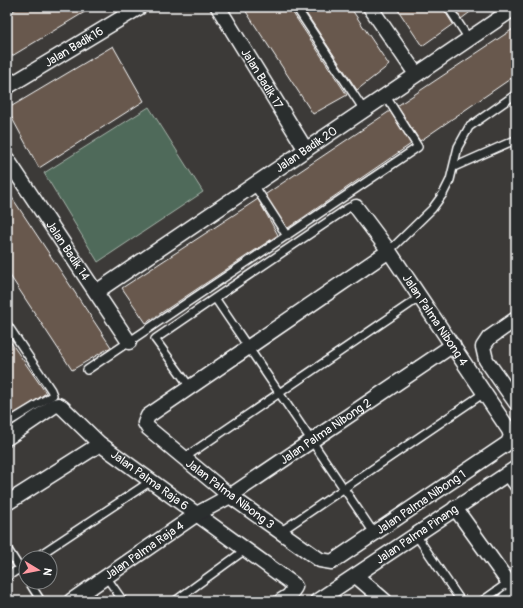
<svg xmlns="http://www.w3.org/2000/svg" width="523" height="608" viewBox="0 0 523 608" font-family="Pangolin,sans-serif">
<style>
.green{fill:#506b5a;stroke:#a8b5ac}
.building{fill:#67594e;stroke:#fff}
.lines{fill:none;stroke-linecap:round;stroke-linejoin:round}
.lane-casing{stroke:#fff;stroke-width:10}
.street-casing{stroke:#fff;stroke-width:17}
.secondary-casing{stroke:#fff;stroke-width:23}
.lane{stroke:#2a2d2e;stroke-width:7}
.street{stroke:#2a2d2e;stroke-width:14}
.secondary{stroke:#2a2d2e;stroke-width:20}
.labels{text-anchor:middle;stroke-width:3.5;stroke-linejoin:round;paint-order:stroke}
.street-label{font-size:12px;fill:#fff;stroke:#2a2d2e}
</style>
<rect width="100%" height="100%" fill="#3c3a38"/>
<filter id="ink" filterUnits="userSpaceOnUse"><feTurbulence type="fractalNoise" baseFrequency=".025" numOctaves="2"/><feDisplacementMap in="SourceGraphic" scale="8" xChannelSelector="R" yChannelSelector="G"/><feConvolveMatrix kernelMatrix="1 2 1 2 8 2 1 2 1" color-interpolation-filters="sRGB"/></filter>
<g filter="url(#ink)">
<path class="green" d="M149,107L203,192L98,262L44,173Z"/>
<path class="building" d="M19,7H93L7,59V15Z
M243,7H289L347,95L313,114Z
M302,7H350L389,65L357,90Z
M396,7H442L453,24L422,46Z
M454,7H477L461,19Z
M516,27V75L420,141L397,106Z
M113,46L144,101L39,168L7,109Z
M390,111L411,144L285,230L263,196Z
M7,190L111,347L72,370L7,271Z
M258,199L278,235L146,323L122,288Z
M7,337L46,393L9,419L7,416Z"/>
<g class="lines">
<g class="lane-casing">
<path id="lane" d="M296,7L364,110
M448,7L469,39
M7,8L8,7
M454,167L515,140
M254,185L287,236
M356,207L352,206L348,208L215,298L374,533
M389,251L432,209L443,194L450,180L458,147L469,127L516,94
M7,324L51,390L53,395L7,423
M87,370L418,147L385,95
M190,387L155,339L215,298
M184,458L420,297
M505,475L516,490
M280,532L484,393
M416,535L461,601
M7,548L26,578
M35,558L151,481
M7,577L26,564
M107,578L123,601
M29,582L41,601
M175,601L245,550
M482,601L516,577"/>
</g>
<g class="street-casing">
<g id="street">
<path id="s1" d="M218,7L306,150"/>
<path d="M370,7L416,74"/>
<path id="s2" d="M7,87L140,7"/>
<path id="s3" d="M7,159L129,342"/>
<path id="s4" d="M356,207L389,251L509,430L511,436L508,443L332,562L320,560L230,496L148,428L145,423L148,416L389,251"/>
<path id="s5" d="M96,292L516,7"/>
<path d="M516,319L489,338L483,347L486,360L516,403"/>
<path id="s6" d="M7,438L54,406L58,405L62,407L100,444L293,584L295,587L289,596L281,601"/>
<path d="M7,503L100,444"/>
<path d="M455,508L509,583"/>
<path d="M356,576L385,601"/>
<path id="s7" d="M71,601L197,514L230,496L453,345"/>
<path id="s8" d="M317,601L516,468"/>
</g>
</g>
<g class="secondary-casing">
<path id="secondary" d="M508,601L516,595"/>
</g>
<use href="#lane" class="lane"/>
<use href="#street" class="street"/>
<use href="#secondary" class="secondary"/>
</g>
</g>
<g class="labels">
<g class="street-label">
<text dy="4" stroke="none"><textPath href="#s2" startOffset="78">Jalan Badik16</textPath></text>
<text dy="4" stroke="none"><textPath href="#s1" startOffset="84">Jalan Badik 17</textPath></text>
<text dy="4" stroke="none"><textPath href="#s5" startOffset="254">Jalan Badik 20</textPath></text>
<text dy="4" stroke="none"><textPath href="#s3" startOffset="110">Jalan Badik 14</textPath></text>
<text dy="4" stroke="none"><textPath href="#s4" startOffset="138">Jalan Palma Nibong 4</textPath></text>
<text dy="4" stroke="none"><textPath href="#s7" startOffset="306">Jalan Palma Nibong 2</textPath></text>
<text dy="4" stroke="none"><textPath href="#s6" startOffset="180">Jalan Palma Raja 6</textPath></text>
<text transform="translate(230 494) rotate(37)" y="4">Jalan Palma Nibong 3</text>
<text transform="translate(421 502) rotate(-34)" y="4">Jalan Palma Nibong 1</text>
<text dy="4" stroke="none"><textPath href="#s8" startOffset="120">Jalan Palma Pinang</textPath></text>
<text dy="4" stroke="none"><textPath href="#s7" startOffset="89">Jalan Palma Raja 4</textPath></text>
</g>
</g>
<rect width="523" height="608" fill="none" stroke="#2a2d2e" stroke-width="24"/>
<rect x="12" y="12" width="499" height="584" fill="none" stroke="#fff" stroke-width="1.5" filter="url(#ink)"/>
<g transform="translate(38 570) rotate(100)"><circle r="19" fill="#2a2d2e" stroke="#7f8182"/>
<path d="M0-3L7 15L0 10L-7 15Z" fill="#ff9aa2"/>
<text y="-6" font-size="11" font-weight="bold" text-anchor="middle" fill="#ffffff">N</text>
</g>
</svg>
